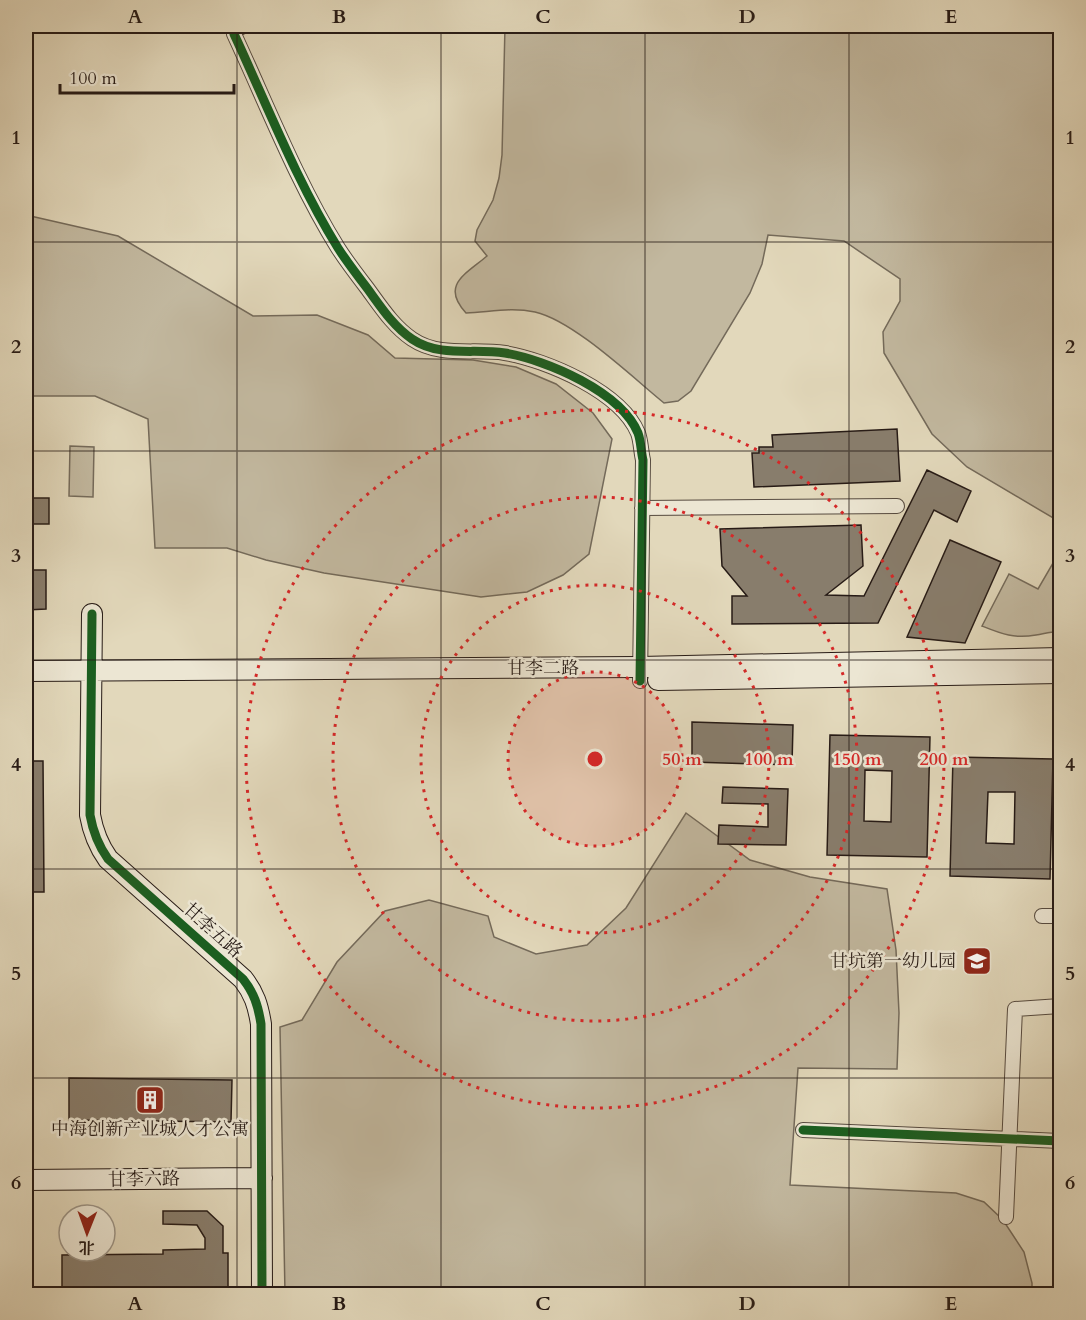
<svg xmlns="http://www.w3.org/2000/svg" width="1086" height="1320" viewBox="0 0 1086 1320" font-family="Cardo,'Noto Serif SC',serif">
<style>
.green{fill:#c2b89f;stroke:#746a5a;stroke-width:1.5}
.building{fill:#887d6c;stroke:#271b16;stroke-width:1.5;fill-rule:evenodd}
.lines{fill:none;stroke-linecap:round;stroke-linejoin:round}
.lane-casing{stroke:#564a3f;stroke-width:10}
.street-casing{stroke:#564a3f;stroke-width:16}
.secondary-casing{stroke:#271b16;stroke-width:22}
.lane{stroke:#ece6d3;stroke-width:7}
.street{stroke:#ece6d3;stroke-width:14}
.secondary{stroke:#ece6d3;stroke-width:20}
.cycleway-casing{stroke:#ece6d3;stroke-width:13}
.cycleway{stroke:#1b5e20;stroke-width:9}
.grid{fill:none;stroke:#271b16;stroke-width:1.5;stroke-opacity:0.55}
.ring{fill:none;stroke:#d62828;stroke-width:3;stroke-dasharray:3 6}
.labels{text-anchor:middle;stroke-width:5;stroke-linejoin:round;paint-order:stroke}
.street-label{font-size:18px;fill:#271b16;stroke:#ece6d3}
.poi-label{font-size:18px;fill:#271b16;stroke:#ece6d3;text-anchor:end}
.centre{fill:#d62828;stroke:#ece6d3;stroke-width:3}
.ring-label{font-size:18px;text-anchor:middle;font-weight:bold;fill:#d62828;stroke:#ece6d3;stroke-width:5;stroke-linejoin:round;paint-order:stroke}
.neatline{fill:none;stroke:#271b16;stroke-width:2}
.grid-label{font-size:20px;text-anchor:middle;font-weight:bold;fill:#271b16}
</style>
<rect width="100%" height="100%" fill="#e2d8bb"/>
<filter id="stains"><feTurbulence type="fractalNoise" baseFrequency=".00333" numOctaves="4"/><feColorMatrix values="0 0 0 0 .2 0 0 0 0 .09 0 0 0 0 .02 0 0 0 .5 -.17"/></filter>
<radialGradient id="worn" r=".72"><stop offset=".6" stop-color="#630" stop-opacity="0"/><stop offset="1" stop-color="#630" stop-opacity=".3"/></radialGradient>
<path class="green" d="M505,26H1060V522L967,467L932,434L884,353L883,332L900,301V279L844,241L768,235L762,264L750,293L691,391L678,401L664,403C632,377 574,321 535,312C511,307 490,312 466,313C440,285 466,274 487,256L475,241L477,230L493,200L499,178L502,155Z
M26,215L118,236L253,316L317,315L368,335L395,358L473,360L516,367L556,384L593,413L612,439L589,554L563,575L527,592L481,597L324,573L266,560L227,548H155L148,419L95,396H26Z
M70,446L94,447L93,497L69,496Z
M1060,551V632C1052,631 1044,634 1036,635C1014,639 1002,634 982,626L1009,574L1038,589Z
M686,813L750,860L810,877L887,889L896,950L899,1013L897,1069L798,1068L790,1185L956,1193L984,1202L1003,1220L1024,1252L1032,1283V1294H285L280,1027L302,1020L337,962L385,911L429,900L488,916L494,937L536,954L587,945L626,908Z"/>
<path class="building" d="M897,429L900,481L754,487L752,453H759V447H773L772,435Z
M927,470L971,491L957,522L934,510L878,623L732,624V596H747L722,566L720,529L861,525L863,566L826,595L864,596Z
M26,498H49V524H26Z
M950,540L1001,562L965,643L907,637Z
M26,570H46V609L26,610Z
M692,722L793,725L792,765L692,762Z
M830,735L930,737L927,857L827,855ZM865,770L892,771L891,822L864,821Z
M953,757L1053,759L1050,879L950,876ZM988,792H1015L1014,844L986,843Z
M26,761H43L44,892H26Z
M723,787L788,789L786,845L718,844L719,825L768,827V804L722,803Z
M69,1078L232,1080L231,1122L69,1120Z
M163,1211H207L223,1226V1253H228V1287L62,1289V1255L163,1254V1250L205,1249V1238L197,1225L163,1224Z"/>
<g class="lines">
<g class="lane-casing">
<path id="lane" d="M234,34L250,26"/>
</g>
<g class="street-casing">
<path id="street" d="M234,34C267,105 297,182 338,248C347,262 357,275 367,288C381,307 393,326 412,339C440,358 474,348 505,353C547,360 621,392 638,433C641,441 641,452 643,460L640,681
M642,508L897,506
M1042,916H1060
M803,1130L1060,1141
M1006,1217L1015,1009L1060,1006"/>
</g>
<g class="secondary-casing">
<path id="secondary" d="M92,614L90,815C93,832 98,845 108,859L243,979C254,993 258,1005 261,1024L262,1294
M26,671L640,667L1060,658
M658,680L1060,673
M26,1180L262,1178"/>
</g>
<use href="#lane" class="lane"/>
<use href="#street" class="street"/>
<use href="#secondary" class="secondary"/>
<g class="cycleway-casing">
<path id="cycleway" d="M234,34C267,105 297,182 338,248C347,262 357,275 367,288C381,307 393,326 412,339C440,358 474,348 505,353C547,360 621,392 638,433C641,441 641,452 643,460L640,681
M92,614L90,815C93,832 98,845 108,859L243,979C254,993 258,1005 261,1024L262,1294
M803,1130L1060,1141"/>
</g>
<use href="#cycleway" class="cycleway"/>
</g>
<path class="grid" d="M237,26V1294M441,26V1294M645,26V1294M849,26V1294M26,242H1060M26,451H1060M26,660H1060M26,869H1060M26,1078H1060"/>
<circle cx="595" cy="759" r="87" fill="#d62828" fill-opacity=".12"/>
<g class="ring">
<circle cx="595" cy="759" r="87"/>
<circle cx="595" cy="759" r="174"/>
<circle cx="595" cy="759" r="262"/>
<circle cx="595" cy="759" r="349"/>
</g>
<defs>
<g id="school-square" transform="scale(1.5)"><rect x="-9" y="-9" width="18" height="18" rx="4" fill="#8f2418" stroke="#ece6d3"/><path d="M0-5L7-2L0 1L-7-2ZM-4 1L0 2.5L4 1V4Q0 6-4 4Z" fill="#fff"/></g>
<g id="building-square" transform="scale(1.5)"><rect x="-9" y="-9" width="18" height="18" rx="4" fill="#8f2418" stroke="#ece6d3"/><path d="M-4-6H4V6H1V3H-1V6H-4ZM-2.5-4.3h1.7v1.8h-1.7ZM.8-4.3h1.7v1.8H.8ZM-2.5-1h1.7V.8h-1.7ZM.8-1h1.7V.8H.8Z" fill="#fff"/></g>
</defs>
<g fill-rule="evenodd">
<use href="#school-square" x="977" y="961"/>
<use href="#building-square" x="150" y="1100"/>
</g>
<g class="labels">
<g class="street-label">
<text x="543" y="674">甘李二路</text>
<text transform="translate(213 930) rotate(42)" y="6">甘李五路</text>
<text transform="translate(144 1179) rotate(-1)" y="6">甘李六路</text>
</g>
<g class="poi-label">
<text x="956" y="967">甘坑第一幼儿园</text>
<text x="150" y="1135" text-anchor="middle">中海创新产业城人才公寓</text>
</g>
</g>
<circle cx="595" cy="759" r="9" class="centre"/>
<g class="ring-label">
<text x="682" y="765">50 m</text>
<text x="769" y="765">100 m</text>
<text x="857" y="765">150 m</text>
<text x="944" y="765">200 m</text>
</g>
<rect width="1086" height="1320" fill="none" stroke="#e2d8bb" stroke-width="66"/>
<g transform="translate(87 1233) rotate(181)"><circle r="28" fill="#ece6d3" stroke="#9d9587" stroke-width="1.5"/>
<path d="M0-4.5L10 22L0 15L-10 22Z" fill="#8f2418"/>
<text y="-9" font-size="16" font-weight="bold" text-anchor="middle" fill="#271b16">北</text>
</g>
<path d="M60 84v9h174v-9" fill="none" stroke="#271b16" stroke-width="3"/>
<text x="69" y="84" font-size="18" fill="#271b16" stroke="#ece6d3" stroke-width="4.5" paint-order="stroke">100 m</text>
<rect x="33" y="33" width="1020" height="1254" class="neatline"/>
<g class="grid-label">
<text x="135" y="23">A</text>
<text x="339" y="23">B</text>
<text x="543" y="23">C</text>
<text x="747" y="23">D</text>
<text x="951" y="23">E</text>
<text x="16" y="144">1</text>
<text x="1070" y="144">1</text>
<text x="16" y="353">2</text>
<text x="1070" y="353">2</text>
<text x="16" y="562">3</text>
<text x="1070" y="562">3</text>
<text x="16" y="771">4</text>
<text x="1070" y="771">4</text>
<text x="16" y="980">5</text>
<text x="1070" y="980">5</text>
<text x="16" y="1189">6</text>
<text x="1070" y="1189">6</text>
<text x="135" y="1310">A</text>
<text x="339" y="1310">B</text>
<text x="543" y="1310">C</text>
<text x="747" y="1310">D</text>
<text x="951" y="1310">E</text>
</g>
<rect width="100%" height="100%" filter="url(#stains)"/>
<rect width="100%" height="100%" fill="url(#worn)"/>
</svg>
